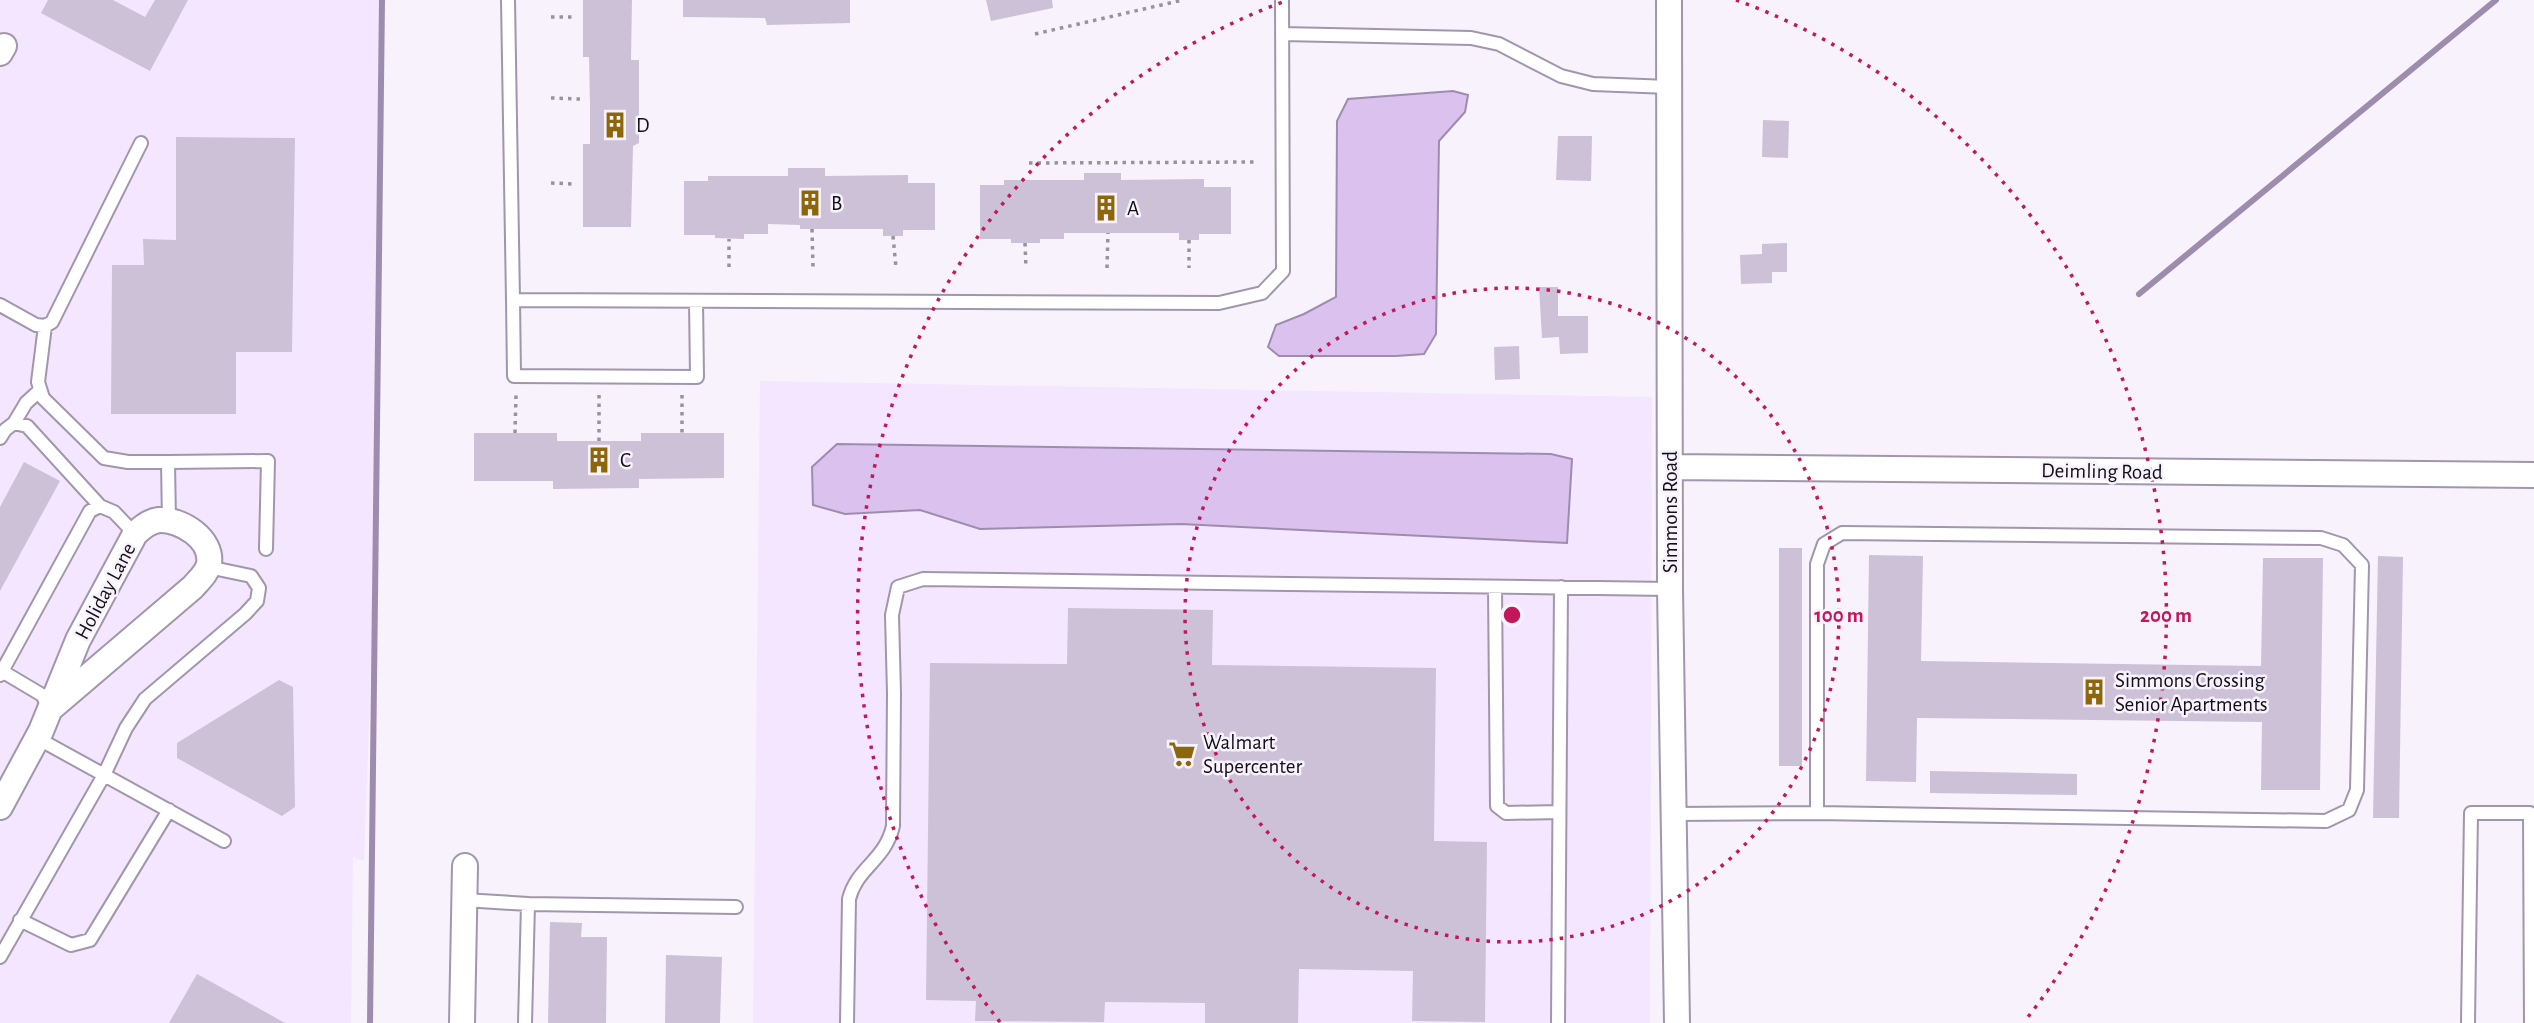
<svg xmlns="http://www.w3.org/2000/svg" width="2534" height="1023" viewBox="0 0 2534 1023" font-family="'Alegreya Sans',sans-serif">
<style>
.built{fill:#f3e6fe}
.water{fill:#dac1ee;stroke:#9e8cae;stroke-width:2}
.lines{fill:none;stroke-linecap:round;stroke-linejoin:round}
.stream{stroke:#9e8cae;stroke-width:6}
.building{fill:#cdc1d7}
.lane-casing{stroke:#a196ab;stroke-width:16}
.street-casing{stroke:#a196ab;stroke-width:28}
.path{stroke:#97929b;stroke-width:3.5;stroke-dasharray:3.5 5;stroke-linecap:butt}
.lane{stroke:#fff;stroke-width:12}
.street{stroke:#fff;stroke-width:24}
.ring{fill:none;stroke:#c2185b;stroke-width:3.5;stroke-dasharray:3.5 7}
.labels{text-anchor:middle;stroke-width:5;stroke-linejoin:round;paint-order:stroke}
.poi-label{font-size:21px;fill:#130f17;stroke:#f7f2fc;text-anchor:start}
.street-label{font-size:21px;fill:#130f17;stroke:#f7f2fc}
.centre{fill:#c2185b;stroke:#f7f2fc;stroke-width:3.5}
.ring-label{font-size:21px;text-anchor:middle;font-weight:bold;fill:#c2185b;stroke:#f7f2fc;stroke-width:5;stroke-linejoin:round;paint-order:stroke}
</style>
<rect width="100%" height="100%" fill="#f7f2fc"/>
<path class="built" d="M0,0H382L375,554L364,861L353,857L351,1023H0Z
M760,381L1652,397L1650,1023H753Z"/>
<path class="water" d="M1453,91L1468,95L1465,112L1439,141L1436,334L1424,354L1396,356H1279L1268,347L1276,325L1304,314L1336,297L1337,121L1348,99Z
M837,444L1551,454L1572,459L1567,543L1181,524L980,529L920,510L845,514L813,505L812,467Z"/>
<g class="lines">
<path class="stream" d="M2139,294L2496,0
M370,1023L382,0"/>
</g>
<path class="building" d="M48,0H113L145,17L155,0H188L150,71L41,13Z
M583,0H632L631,60H639V143L633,146L631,227H583V144H590V104L589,57H583Z
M683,0H850V23L767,25L765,18L683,17Z
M986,0H1052L1053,8L991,21Z
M1763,120L1789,121L1788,158L1762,157Z
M1558,136H1592L1591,181L1556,180Z
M176,137L295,138L292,352H236V414H111L112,265H144L143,239L176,240Z
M788,168H825V176L908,175V183H935V230H903V236H883V229H800V225L768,224V234H744V239L715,238V235H684V181H708V176H788Z
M1084,173H1121V180L1204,179V187H1231V234H1199V240H1179V233H1064V239H1040V243H1011V239H980V185H1004V180H1084Z
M1787,243V272H1772V283L1741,284L1740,255L1762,254V244Z
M1539,287H1558V316H1588V353L1560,354L1559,337L1542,338Z
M1519,346L1520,379L1495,380L1494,347Z
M474,433H557V441H641V433H724V478L639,479V488L553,489V481H474Z
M24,462L60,481L0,591V507Z
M1779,548H1802V766H1779Z
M1869,555L1923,556L1921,661L2261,666L2263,558H2323L2320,790H2261L2262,722L1917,718L1916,782L1866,781Z
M2378,556L2403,557L2399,818H2373Z
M1068,608L1213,610L1212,665L1436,668L1434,841L1487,842L1485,1022L1412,1021L1413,971L1299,969L1298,1023H1205V1003L1105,1002L1104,1022L975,1021L976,1001L926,1000L930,663L1067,664Z
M279,680L293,687L295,807L282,816L177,758V743Z
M1930,771L2077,774V795L1930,793Z
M550,922L582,923L581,937H607L606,1023H548Z
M666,955L722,957L720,1023H665Z
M197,974L285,1023H169Z"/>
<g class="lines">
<g class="lane-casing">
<path id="lane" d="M508,0L513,300L1219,303L1262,293L1283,271L1282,0
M1282,34L1471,38L1499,44L1561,76L1593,84L1669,87
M513,300L514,376L697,377L696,301
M0,305L36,325L45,326L52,322L141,143
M45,326L38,382L43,398L104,458L128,462H168L169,522
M14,423L26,403L39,391
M0,438L5,430L14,423L27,426L100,506
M168,462L268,461L266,549
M1495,587L1497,806L1506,813L1559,812
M0,670L42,695L50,709
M0,675L90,511L100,506L114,512L135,534
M37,738L224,841
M1674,814L1817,813L2326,821L2349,810L2357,790L2362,565L2343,545L2321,538L1842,533L1824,544L1817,564V813
M464,900L528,904L525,1023
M528,904L736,907
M20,920L71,945L90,940L169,810
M0,957L104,775L126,728L145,699L245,614L257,601L259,588L251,576L208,567
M847,1023L849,899C857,867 885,861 893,826L894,693L892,615L898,587L923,579L1670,589
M1558,1023L1561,587
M2468,1023L2471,813H2530L2531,1023"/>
</g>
<g class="street-casing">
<path id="street" d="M1669,0L1670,589L1677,1023
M0,53L4,46
M1670,467L2534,475
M0,807L41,731L78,640L135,534C142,527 150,521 159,520C181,519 213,539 209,564C207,573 199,580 193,587L50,709
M462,1023L465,866"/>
</g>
<path class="path" d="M551,17H574
M1035,34L1183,0
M551,98L580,99
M1029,163L1256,162
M551,183L574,184
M812,229L813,267
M893,236L896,268
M1189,240V268
M1025,243L1026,268
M729,267V239
M1107,268L1108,233
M682,395V433
M515,433L516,395
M599,441V395"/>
<use href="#lane" class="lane"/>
<use href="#street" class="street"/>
</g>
<g class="ring">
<circle cx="1512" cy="615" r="327"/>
<path d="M1000 1022A654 654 0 0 1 1288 0M1736 0A654 654 0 0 1 2024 1022"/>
</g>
<defs>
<g id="building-bare" transform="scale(2.1)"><path d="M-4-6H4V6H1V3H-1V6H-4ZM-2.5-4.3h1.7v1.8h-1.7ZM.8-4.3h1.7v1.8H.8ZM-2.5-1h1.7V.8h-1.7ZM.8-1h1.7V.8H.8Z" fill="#8d6609" stroke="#f7f2fc" stroke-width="2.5" paint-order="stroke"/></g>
<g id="supermarket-bare" transform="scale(2.1)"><path d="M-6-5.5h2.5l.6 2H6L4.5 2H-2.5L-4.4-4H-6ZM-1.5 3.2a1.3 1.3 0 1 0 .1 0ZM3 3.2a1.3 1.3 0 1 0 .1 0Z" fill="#8d6609" stroke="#f7f2fc" stroke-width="2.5" paint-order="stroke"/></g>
</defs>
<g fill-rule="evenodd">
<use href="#building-bare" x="615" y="125"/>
<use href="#building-bare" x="810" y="203"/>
<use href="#building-bare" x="1106" y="208"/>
<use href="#building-bare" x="599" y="460"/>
<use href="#building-bare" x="2094" y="692"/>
<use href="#supermarket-bare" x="1182" y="754"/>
</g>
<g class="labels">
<g class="poi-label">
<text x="636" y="132">D</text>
<text x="831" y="210">B</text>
<text x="1127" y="215">A</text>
<text x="620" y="467">C</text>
<text x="2115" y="687">Simmons Crossing<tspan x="2115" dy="24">Senior Apartments</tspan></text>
<text x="1203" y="749">Walmart<tspan x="1203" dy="24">Supercenter</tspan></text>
</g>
<g class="street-label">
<text transform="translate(2102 471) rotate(1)" y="7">Deimling Road</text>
<text transform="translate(1670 512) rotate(-90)" y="7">Simmons Road</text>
<text transform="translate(105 591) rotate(-62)" y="7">Holiday Lane</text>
</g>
</g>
<circle cx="1512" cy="615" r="10" class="centre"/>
<g class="ring-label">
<text x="1839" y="622">100 m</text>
<text x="2166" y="622">200 m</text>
</g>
</svg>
